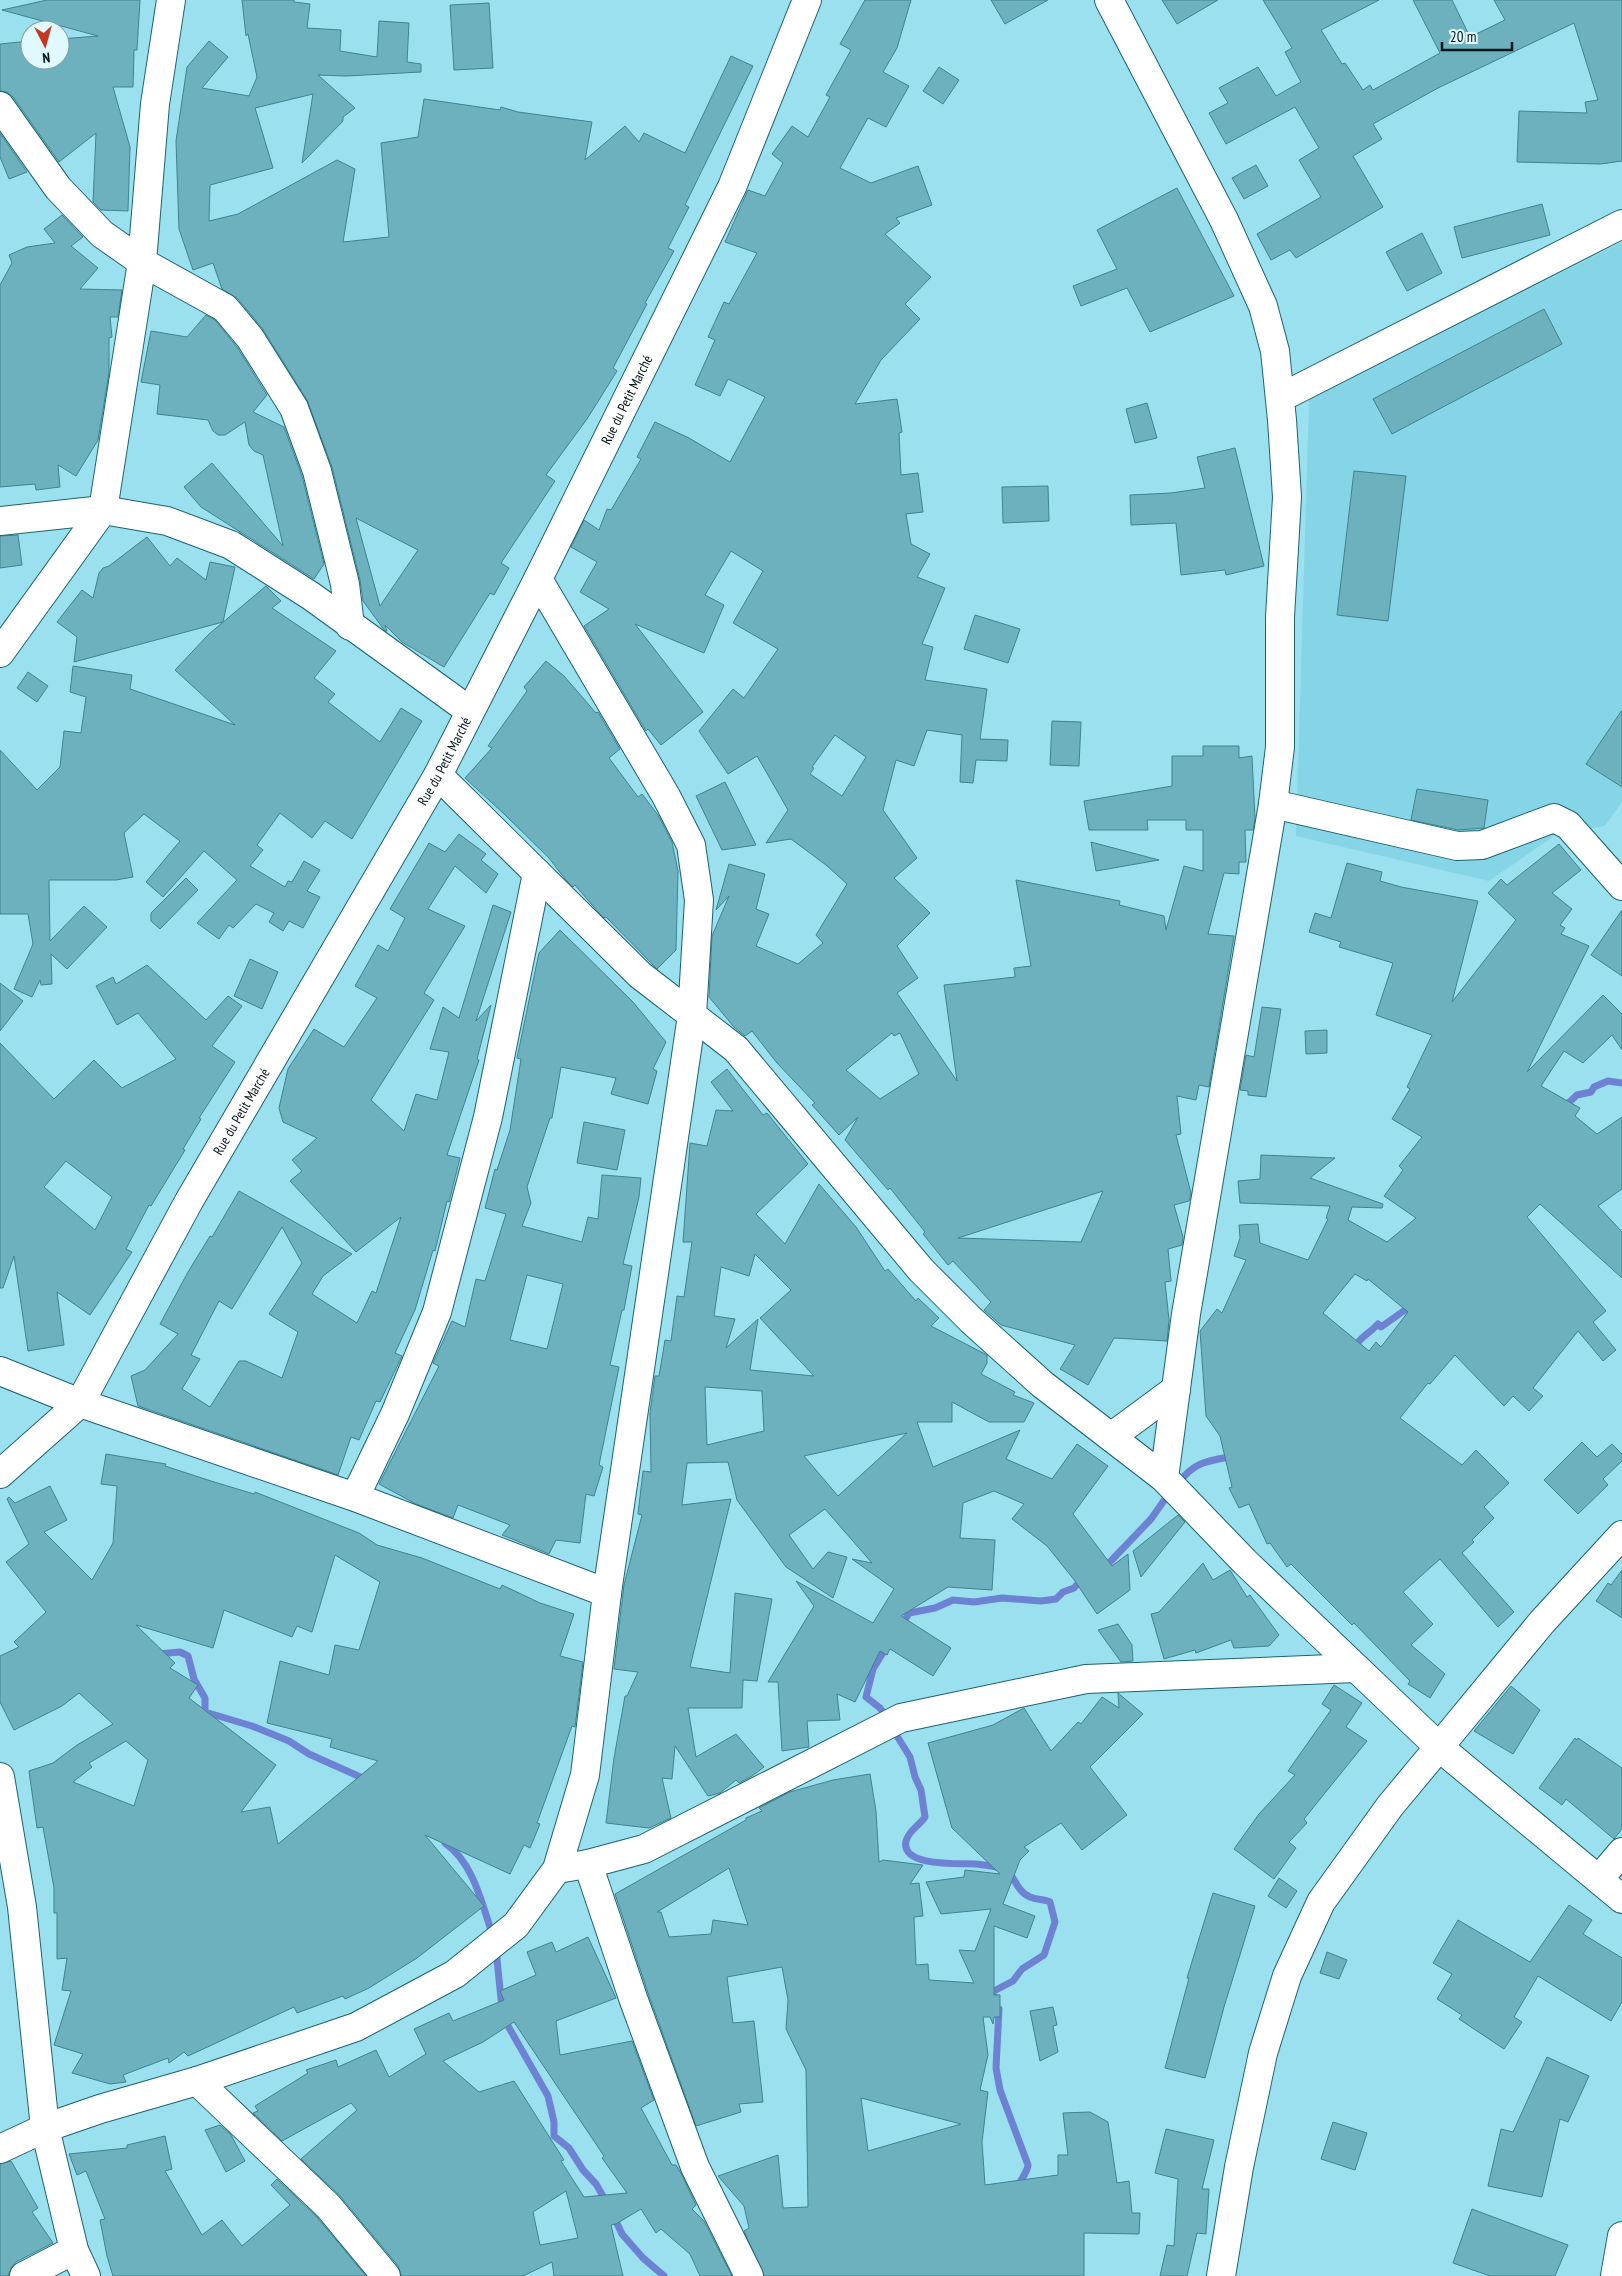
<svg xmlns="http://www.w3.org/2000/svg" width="1622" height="2276" viewBox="0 0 1622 2276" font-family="'PT Sans Narrow',sans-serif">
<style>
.built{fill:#86d5e6}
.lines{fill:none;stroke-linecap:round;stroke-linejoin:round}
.stream{stroke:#6e82d4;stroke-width:7}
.building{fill:#6db1be;stroke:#3e8390;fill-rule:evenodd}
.minor-casing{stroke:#1a6370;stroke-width:30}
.minor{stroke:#fff;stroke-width:28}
.labels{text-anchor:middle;stroke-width:5;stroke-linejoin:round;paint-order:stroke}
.street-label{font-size:14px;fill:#00151a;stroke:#dff9ff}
</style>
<rect width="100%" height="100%" fill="#9be0ee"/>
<path class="built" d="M1622,242V802L1605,826L1554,836L1489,881L1296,836L1309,400Z"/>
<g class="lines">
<path class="stream" d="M1563,1108L1577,1095L1591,1092L1594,1087L1608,1081L1622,1083
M1354,1348C1359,1338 1370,1333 1378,1324L1381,1327L1405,1310L1415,1308
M1177,1485C1194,1461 1208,1461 1234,1456
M1102,1566L1109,1563L1151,1519L1170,1492
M902,1625L909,1613L935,1608L953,1600L974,1602L1002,1598L1041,1601L1056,1599L1063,1592L1074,1588L1083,1578
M887,1646L873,1669L866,1697L880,1708L887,1718
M157,1654L180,1652L188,1656L194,1679L205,1698V1712L252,1726L289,1741L309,1754L367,1780
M892,1728L910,1757L915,1777L921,1790L925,1817C919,1826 909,1830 906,1841C900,1868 963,1863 976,1864C987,1865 997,1867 1007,1869C1015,1879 1018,1892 1030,1897C1037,1900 1044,1899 1050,1902L1055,1922L1044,1955L1022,1969L1013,1981L994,1991V1998
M445,1843C474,1863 482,1905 493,1936
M496,1949L501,1999L508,2026L548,2096L554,2122V2136L569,2148L583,2170L596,2184L607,2203
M999,2009L996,2068L1000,2090L1028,2165C1027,2174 1020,2179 1017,2189
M614,2217L622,2234L643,2258L664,2276"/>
</g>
<path class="building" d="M47,0H140L137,50H134L133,87H113L130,147L128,211L101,210L93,202L96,133L59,162L13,97L7,92L0,91V44L30,41V60H60V39L98,36L2,10Z
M242,0H294V2L310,4L307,28L341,30L340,51L377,57L379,21L409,23L407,62L421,64V72L346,76L318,75L355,108L343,117V121L302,163L313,94L255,108L273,168L210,185L209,221L238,214L337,160L355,169L343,242L389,237L381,143L418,137L424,99L500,110L501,107L518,112L592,122L585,160L625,126L639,142L644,133L685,153L731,56L753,66L685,205L689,207L668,248L674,251L645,303L647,304L613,368L617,371L587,419L546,475L555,481L501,563L509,568L494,595L490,593L444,667L402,642L385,625L387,631H385L363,601L360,580L332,467L307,400L262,328L237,298L222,289L213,263L193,270L179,229L176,141L187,67L209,41L228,57L202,88L249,96L257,77L248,34L246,36ZM356,518L418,550L380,606Z
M865,0H911L897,48L883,72L909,86L886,127L868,118L840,168L871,183L918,166L932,205L896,218L900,223L885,234L931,277L905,304L920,319L881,360L855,404L897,399L902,432L899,433L901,475L918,473L923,512L906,514L911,544L930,554L917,577L945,588L922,644L933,647L925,680L987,689L980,739L1008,740L1007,761L976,760L973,783L960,782L962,735L927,730L914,766L896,760L883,810L917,858L894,878L930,913L897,946L918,978L897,993L957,1081L944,985L1015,977L1014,968L1031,966L1016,880L1120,901L1119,905L1164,916L1166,930L1184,866L1203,871V830H1186V820H1147L1148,830H1089L1084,801L1172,786V756H1203V746H1239V758L1252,756L1255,819L1253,830H1245L1246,862H1239V874L1224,873L1208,934L1234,936L1209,1087L1199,1085L1196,1100L1177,1096L1181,1134L1176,1135L1191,1193L1189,1201L1174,1205L1183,1237L1182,1245L1168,1249L1171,1281L1165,1282L1169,1320L1167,1341L1114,1338L1088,1385L1060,1369L1075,1345L1001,1325L984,1310L991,1302L953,1261L948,1265L923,1234L925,1232L890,1188L888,1190L845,1140L858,1117L839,1135L812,1105L815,1103L777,1063L752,1031L745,1036L734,1027L709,997L712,936L729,896L716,910L729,864L765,874L756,909L769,914L756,946L798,964L823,943L816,935L847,884L826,865L791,839L766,843L788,810L757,756L728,774L699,731L733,689L744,698L778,649L733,623L763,571L731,551L705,595L724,605L704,653L635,624L703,712L661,745L648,729L646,731L584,626L609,609L580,592L597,562L571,547L584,520L599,530L607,509L611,510L641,459L637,457L655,422L689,438L730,462L765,397L728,379L720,396L695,385L715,340L708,337L724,302L729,304L757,253L725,242L748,190L765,196L783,163L772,154L792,126L808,137L830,97L826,95L851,50L840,44ZM835,735L866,757L842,796L810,774L814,768L812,767ZM892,1033L894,1036L900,1033L919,1074L880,1099L846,1070ZM1103,1191L1081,1242L958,1238Z
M991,0H1048L1005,24Z
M1162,0H1218L1177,24Z
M1263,0H1379L1321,30L1342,64L1345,63L1363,90L1370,85L1373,90L1440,53L1413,0H1452L1470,37L1505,20L1494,0H1622V161L1601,164L1517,162L1519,111L1587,113L1585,102L1598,100L1574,23L1438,88L1373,124L1382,139L1353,156L1383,207L1296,258L1290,250L1271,260L1257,234L1321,197L1299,160L1319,148L1295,107L1226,144L1209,113L1228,103L1219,88L1258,67L1276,96L1301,82L1285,52L1292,48Z
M489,3L493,68L454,70L450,5Z
M939,67L959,80L943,104L923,91Z
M0,133L27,172L9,179L0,157Z
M1256,165L1268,186L1244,199L1232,178Z
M1177,188L1234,296L1150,332L1127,288L1081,306L1073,286L1117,269L1097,230Z
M1542,204L1550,235L1462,258L1454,227Z
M62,215L83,237L71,246L98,268L80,289L122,290L118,317H110L112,337L109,338V373L98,440L76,476L58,465L60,487L36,490L35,484L0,487V285L12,263L9,255L27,247L55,243L44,229Z
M1422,233L1442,273L1407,291L1386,252Z
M1544,309L1562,344L1392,434L1373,399Z
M206,315L215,320L237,347L267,395L253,412L284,427L302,476L324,564L314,579L201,507L184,487L212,463L283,546L263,455L254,451L249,445L245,422L225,435H218L213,431L208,420L157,414L160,385L141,382L151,331L187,337Z
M1147,403L1157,438L1135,443L1126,409Z
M1235,448L1264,566L1226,575L1225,570L1181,575L1176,523L1131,525L1130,495L1171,493L1205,488L1197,457Z
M1354,471L1406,476L1388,621L1337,615Z
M1048,486L1049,521L1003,523L1002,487Z
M18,535L22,565L0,568V536Z
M147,537L170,566L177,558L206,580L210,562L235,567L223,622L74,662L77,637L57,622L82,590L93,598L99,573L103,568L109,566Z
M266,586L281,601L272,608L336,651L314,678L335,694L328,702L380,742L401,708L422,721L352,839L325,821L312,838L280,813L257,845L263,850L250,866L285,887L288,881L292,882L304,861L320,870L307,891L320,897L303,928L289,921L283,931L269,922L274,913L256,904L233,928L229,925L219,939L197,923L237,880L204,851L163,897L146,882L180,841L144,814L124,833L133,877L116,880H49L50,941L84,906L107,927L67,969L51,954L52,984L41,985L40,980L32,997L14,989L33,944L28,914H0V750L37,790L60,767L64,731L81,733L86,697L70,692L73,666L132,675L130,689L235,725L175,670L209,634Z
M975,615L1020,629L1008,663L964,649Z
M546,661L564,676L596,713L598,712L620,749L609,758L638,797L642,794L658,815L672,842L678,871L676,950L657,969L606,917L604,918L599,913L575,885L573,887L565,879L549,858L503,813L465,778L492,748L488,746L527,691L524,687Z
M28,672L48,686L37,702L17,688Z
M1622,710V787L1586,764Z
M1052,721L1081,722L1079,766L1050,765Z
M725,782L756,845L722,850L696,796Z
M1417,789L1488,800L1484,828L1458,830L1411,820Z
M459,834L486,854L481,860L498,874L486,893L455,866L428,909L465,926L424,993L434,1000L371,1100L404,1131L416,1094L437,1100L449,1052L430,1049L443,1007L459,1018L493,905L511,912L476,1021L491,1005L477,1059L479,1060L447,1155L460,1158L449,1202L447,1201L435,1251L433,1250L415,1310L395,1353L402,1356L380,1402L376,1401L359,1440L351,1437L338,1475L138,1406L131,1376L145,1370L178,1334L160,1324L188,1272L210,1236L212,1237L239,1191L352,1254L323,1276L312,1294L357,1323L372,1291L376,1293L401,1217L356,1252L290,1181L302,1171L292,1160L317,1138L283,1122L279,1108L288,1069L314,1029L344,1047L377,998L355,986L378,945L388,951L405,918L390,909L429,843L445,852ZM282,1227L302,1263L269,1314L298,1332L282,1378L246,1361H239L210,1407L182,1389L200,1359L191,1355L219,1301L232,1309Z
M1091,842L1159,860L1096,871Z
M1559,844L1581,870L1552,893L1572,909L1560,925L1565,928L1561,934L1589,946L1527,1072L1603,995L1622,1014V1050L1612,1035L1583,1063L1564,1051L1541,1086L1580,1108L1575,1116L1597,1134L1622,1117V1189L1598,1206L1622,1232V1278L1540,1204L1527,1217L1606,1311L1593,1322L1616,1350L1603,1361L1578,1331L1533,1388L1543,1396L1529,1411L1513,1396L1504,1406L1455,1355L1430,1384L1428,1383L1400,1418L1462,1465L1476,1450L1509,1483L1484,1507L1494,1518L1472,1540L1474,1542L1462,1553L1514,1612L1498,1627L1440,1559L1403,1592L1433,1624L1411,1645L1445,1674L1430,1698L1408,1684L1410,1681L1354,1623L1352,1625L1291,1564L1287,1567L1270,1543L1267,1544L1249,1504L1239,1508L1229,1488L1232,1487L1220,1436L1206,1416L1200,1331L1217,1309L1222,1313L1246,1260L1234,1256L1240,1238L1239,1225L1258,1224L1260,1243L1308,1260L1328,1219L1326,1218L1330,1206L1240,1203L1238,1181L1260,1179L1261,1155L1335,1158L1310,1178L1383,1204L1382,1208L1352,1207L1348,1220L1387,1242L1416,1218L1384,1196L1403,1170L1399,1166L1422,1137L1392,1119L1410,1089L1407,1087L1432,1035L1376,1015L1393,963L1339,947L1341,942L1309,932L1315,913L1331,918L1347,863L1382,872L1380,881L1401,887L1478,901L1452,1002L1516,920L1488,893L1501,879L1507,885ZM1355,1274L1367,1281L1368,1279L1408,1312L1381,1347L1376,1342L1369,1351L1323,1313Z
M186,878L198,890L160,929L151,921V913Z
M1622,910V976L1591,955Z
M560,930L633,1002L666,1042L653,1069L657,1071L648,1104L611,1094L616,1078L561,1067L552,1118H550L527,1187L531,1203L522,1226L582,1242L588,1217L598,1219L602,1175L641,1178L639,1197L623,1264L632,1266L624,1310H622L610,1365L619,1367L599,1465L603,1467L594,1496L586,1494L580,1543L556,1540L549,1554L502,1535L510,1525L458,1505L453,1518L416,1504L379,1484L439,1366L433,1363L452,1321L465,1327L476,1279L485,1281L506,1214L485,1208L495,1169L497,1170L510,1130L521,1059L517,1058L536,967L539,953ZM527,1275L563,1284L547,1349L510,1340Z
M250,959L278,972L262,1009L234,996Z
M147,965L206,1020L228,996L242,1006L212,1046L235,1062L199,1118L201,1119L183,1149L185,1150L151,1206L149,1205L126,1249L132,1252L90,1315L57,1292L64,1345L28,1351L14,1256L3,1288H0V1043L54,1099L94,1060L122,1088L176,1059L138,1013L117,1025L96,986L113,977L116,984ZM66,1161L112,1197L95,1230L44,1187Z
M0,983L23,1001L0,1031Z
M1262,1007L1281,1009L1266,1097L1248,1095V1091L1240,1090L1246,1055L1254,1057Z
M1327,1030V1053L1306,1054L1305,1031Z
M727,1069L763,1115L767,1113L808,1164L756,1214L785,1244L819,1184L856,1227L885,1271L888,1269L916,1301L918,1298L939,1318L931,1326L987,1355V1363L981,1374L1015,1392L1013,1395L1034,1403L1024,1422H989L952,1402V1422H917L933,1467L1020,1430L1006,1459L1052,1479L1077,1444L1108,1466L1073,1514L1112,1566L1128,1554L1130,1590L1097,1614L1075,1581L1047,1546L1012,1519L1024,1504L994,1491L963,1503L960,1538L995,1540L992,1590L948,1587L901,1616L951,1648L933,1676L890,1649L887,1655L880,1651L855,1702L837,1694L840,1720L807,1721L809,1747L782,1751L778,1682H768L814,1606L796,1581L873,1623L894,1589L852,1559L872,1563L825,1509L789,1535L813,1569L828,1552L847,1557L833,1598L786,1567L737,1500L728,1462L687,1463L682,1505L731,1499L690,1667L730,1673L735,1593L772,1599L757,1681L743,1680L742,1708H688L696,1757L736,1734L764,1767L752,1776L739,1783L736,1780L720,1793L708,1796L675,1746L672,1779L662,1778L671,1818L649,1828L606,1823L614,1758L625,1696H627L638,1672L614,1669L624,1585L642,1515L638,1514L643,1471L651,1472L650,1413L655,1376H659L665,1340L671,1341L677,1296L684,1297L692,1242H683L690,1143L707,1146L716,1110L733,1111L711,1082ZM755,1254L791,1290L760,1318L814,1376L750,1370L758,1319L726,1348L735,1319L714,1316L721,1267L749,1276ZM705,1387L762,1391L764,1431L707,1445ZM907,1433L838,1496L804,1456Z
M584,1122L625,1130L617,1170L577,1163Z
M1582,1442L1597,1457L1612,1444L1622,1454V1461L1603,1479L1608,1485L1578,1514L1544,1480Z
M106,1454L166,1464L165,1466L211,1481L254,1494L255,1492L359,1533L377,1545L422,1558L500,1589L502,1585L540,1603L574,1614L560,1656L583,1662L575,1727L572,1726L537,1823L540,1824L530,1848L524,1845L510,1874L425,1835L484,1906L417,1958L369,1988L345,1999L343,1996L297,2013L294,2007L188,2056L184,2052L169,2063L168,2058L123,2075L126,2082L110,2084L72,2073L83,2054L54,2045L71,1991L62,1990L67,1958L57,1959V1913H54V1888L43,1827L37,1828L29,1771L53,1763L77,1745L113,1724L79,1693L62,1706L14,1730L0,1702V1656L19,1647L14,1642L46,1612L6,1562L29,1544L7,1499L9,1497L15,1503L50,1486L67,1520L44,1532L92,1580L113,1543L117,1486L101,1484ZM335,1555L380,1582L359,1650L335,1645L329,1675L280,1661L267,1723L332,1739L330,1747L378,1761L278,1844L270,1807L241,1812L276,1765L189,1698L198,1685L170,1668L175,1663L136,1625L213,1648L224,1610L292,1637L297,1626L312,1632ZM126,1741L148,1760L134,1806L73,1782L92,1767L89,1763Z
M1178,1515L1185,1522L1141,1577L1133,1551Z
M1203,1563L1213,1580L1230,1570L1247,1597L1250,1595L1279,1635L1269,1646L1234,1648L1231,1640L1196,1653L1195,1650L1164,1659L1151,1614L1159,1612Z
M1622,1570V1618L1596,1601L1608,1583L1611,1585Z
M1118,1624L1132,1645L1133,1661L1121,1662L1098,1630Z
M1334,1685L1362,1703L1346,1727L1367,1741L1304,1819L1307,1823L1289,1842L1296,1848L1274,1879L1234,1849L1259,1814L1295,1775L1288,1771L1331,1710L1322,1704Z
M1511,1686L1540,1710L1513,1754L1474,1731Z
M1118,1693L1143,1714L1090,1767L1127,1815L1082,1850L1061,1823L1024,1847L1029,1851L1020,1860L1003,1904L1035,1916L1027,1938L994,1926V1995H1000V2017H994L993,2024L990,2017H983L988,2055L980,2090L988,2092L982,2142L985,2185L1058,2175V2155H1068L1063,2113L1090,2112L1108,2122L1117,2183L1129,2181L1132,2213H1140L1139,2234L1084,2233V2276H764L744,2231L749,2228L744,2206L718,2176L778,2155L783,2208L808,2207L806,2070L786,2029L788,2000L782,1967L727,1977L733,2023L754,2021L763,2102L739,2104L741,2112L696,2126L648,1993L615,1894L746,1820V1818L762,1811L759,1808L790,1792L833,1780L870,1774L876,1811L879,1862L883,1860L923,1865L910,1884L919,1883L923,1916L914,1917L916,1965L928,1964L929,1980L974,1983L959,1950L975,1951L991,1909L941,1914L926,1882L964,1877L965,1870L1000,1874L952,1828L928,1743L993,1725L1024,1708L1051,1751L1078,1722L1081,1724L1102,1697L1119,1708ZM729,1868L748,1925L713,1920L711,1934L669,1937L661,1912H657ZM861,2098L961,2124L868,2151Z
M1575,1738L1577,1740L1578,1738L1622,1768V1829L1614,1839L1566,1799L1562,1805L1539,1788Z
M1279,1878L1297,1891L1286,1908L1268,1896Z
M1213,1893L1255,1906L1224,2007L1205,2078L1165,2068L1189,1978H1187Z
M1569,1905L1592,1920L1583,1934L1622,1958V2002L1611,2021L1538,1976L1514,2017L1522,2022L1504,2049L1459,2019L1462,2015L1437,1999L1452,1974L1433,1963L1458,1920L1530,1962Z
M588,1937L616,1998L556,2021L560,2055L632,2041L654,2100L641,2108L672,2165H676L682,2175L696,2205L692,2209L704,2221L732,2276H700L690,2254L661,2229L656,2233L641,2209L616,2224L611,2225L623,2276H554L552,2262L523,2276H401L398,2266L340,2196L301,2159L357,2110L351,2103L282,2141L253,2113L258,2111L255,2106L308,2073L306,2070L336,2060L338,2067L376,2050L389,2077L426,2054L414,2029L449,2013L453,2021L504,2000L500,1991L536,1975L527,1952L552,1942L556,1952ZM514,2022L604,2156L602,2158L627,2193L584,2197L561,2161L564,2160L514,2081L479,2092L443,2061L483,2042ZM566,2191L578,2238L540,2245L533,2212Z
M1327,1952L1347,1960L1339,1979L1320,1973Z
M1053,2007L1057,2025L1053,2026L1058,2052L1040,2061L1030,2011Z
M1547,2057L1589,2076L1568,2122L1560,2119L1542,2197L1488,2186L1501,2129L1513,2132Z
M1333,2122L1367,2133L1355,2170L1321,2159Z
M220,2125L231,2135L245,2161L226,2172L205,2130Z
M1166,2129L1214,2140L1202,2189H1209L1206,2234L1197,2233L1187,2276H1160L1167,2245L1174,2246L1178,2179L1155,2173Z
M165,2136L172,2169L165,2171L202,2235L222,2220L242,2246L290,2205L271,2185L277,2179L317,2217L366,2276H113L107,2256L100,2220L105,2219L86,2171L77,2175L69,2154L127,2148V2145Z
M11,2161L38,2208L32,2212L53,2243L16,2262L11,2268L8,2276H0V2164Z
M1472,2209L1568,2245L1555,2276H1490L1453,2263Z"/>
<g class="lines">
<g class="minor-casing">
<g id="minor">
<path d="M1109,0L1224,220L1263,306L1275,351L1282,420L1287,497L1280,617V747L1273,804L1186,1314L1164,1478"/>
<path d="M0,106L58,188L102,234L142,262L225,308L250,338L294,408L317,471L345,584L350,626"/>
<path d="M1280,398L1622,224"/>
<path d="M0,521L103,510L167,521L231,545L311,596L470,711"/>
<path d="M538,579L666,796L691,845L699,900L692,1015L607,1593"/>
<path d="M0,653L103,510L142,262L155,104L171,0"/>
<path d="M438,775L640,975L736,1049L921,1270L971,1320L1042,1384L1164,1478L1245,1562L1439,1747L1622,1899"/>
<path d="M1273,804L1457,846L1482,845L1554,818L1568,825L1622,886"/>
<path d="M0,1371L80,1403L355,1497L607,1593L585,1775L557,1869L516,1925L455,1974L356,2027L197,2081L100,2109L45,2128L0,2149"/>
<path d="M1111,1437L1176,1389"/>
<path id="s1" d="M0,1474L80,1403L189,1201L438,775L538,579L732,187L807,0"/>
<path d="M355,1497L395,1414L437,1312L488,1117L537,873"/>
<path d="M0,1777L22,1907L45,2128L74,2250L86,2276"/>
<path d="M588,1864L633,1998L695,2167L749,2276"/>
<path d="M557,1869L588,1864L644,1849L901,1718L1086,1679L1356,1668"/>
<path d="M1599,1879L1622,1852"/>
<path d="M197,2081L328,2206L386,2276"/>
<path d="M24,2276L74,2250"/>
<path d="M1221,2276L1239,2167L1263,2053L1287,1976L1321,1902L1390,1806L1439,1747L1542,1622L1622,1535"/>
<path d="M1615,2276L1622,2236"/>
</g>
</g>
<use href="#minor" class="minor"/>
</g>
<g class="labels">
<g class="street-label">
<text dy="5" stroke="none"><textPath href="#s1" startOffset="1250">Rue du Petit Marché</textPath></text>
<text dy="5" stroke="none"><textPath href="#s1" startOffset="845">Rue du Petit Marché</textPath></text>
<text dy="5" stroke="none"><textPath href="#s1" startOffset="440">Rue du Petit Marché</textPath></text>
</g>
</g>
<g transform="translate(45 45) rotate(174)"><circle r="24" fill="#dff9ff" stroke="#869ea3"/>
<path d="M0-4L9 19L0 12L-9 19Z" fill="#c43821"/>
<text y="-8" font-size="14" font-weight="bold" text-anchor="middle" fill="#00151a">N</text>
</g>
<path d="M1442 42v8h70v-8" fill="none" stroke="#00151a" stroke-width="2.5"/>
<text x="1450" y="42" font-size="15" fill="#00151a" stroke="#dff9ff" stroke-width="4" paint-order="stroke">20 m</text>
</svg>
